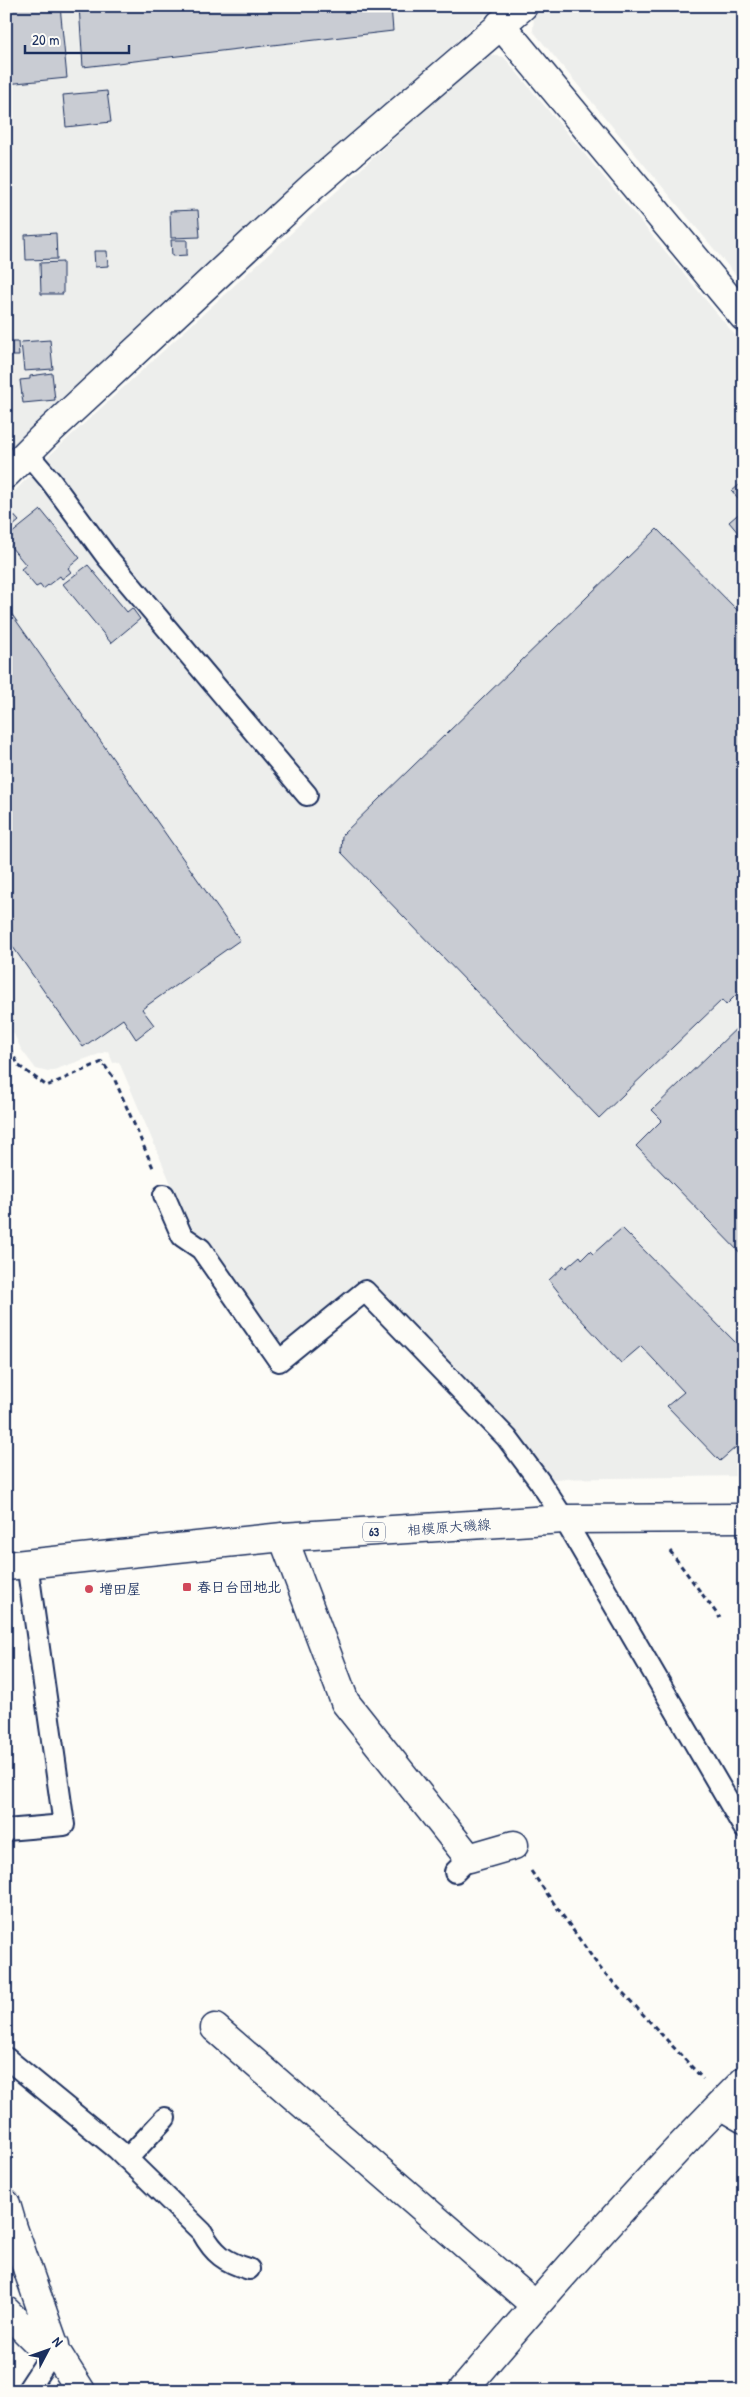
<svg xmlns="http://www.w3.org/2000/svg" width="750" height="2397" viewBox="0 0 750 2397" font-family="'Patrick Hand','Klee One',sans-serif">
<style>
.built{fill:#edeeec}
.building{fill:#c9ccd3;stroke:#1b2f5e}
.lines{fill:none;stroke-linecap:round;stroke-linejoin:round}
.lane-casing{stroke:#1b2f5e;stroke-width:24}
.street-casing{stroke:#1b2f5e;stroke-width:31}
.secondary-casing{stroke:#1b2f5e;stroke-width:31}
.primary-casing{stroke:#1b2f5e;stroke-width:31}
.path{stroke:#1b2f5e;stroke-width:3;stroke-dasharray:5 4;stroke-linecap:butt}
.lane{stroke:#fdfcf7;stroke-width:20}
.street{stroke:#fdfcf7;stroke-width:28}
.secondary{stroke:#fdfcf7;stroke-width:28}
.primary{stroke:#fdfcf7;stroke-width:28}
.poi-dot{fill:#d1495b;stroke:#fdfcf7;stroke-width:2}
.labels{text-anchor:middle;stroke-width:4;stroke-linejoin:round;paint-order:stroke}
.shield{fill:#fdfcf7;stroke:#5f6c8c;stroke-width:1}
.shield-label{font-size:12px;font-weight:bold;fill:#1b2f5e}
.street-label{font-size:14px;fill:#1b2f5e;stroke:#fdfcf7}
.poi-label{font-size:14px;font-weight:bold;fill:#1b2f5e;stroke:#fdfcf7;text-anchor:start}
</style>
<rect width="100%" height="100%" fill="#fdfcf7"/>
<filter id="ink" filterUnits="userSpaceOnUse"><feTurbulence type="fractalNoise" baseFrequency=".02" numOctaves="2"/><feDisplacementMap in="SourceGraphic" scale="10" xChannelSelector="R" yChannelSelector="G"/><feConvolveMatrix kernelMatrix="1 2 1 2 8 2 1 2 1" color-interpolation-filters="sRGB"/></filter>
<g filter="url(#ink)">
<path class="built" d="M6,6H496L286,194L6,459Z
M545,6H744V285L533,31L534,15Z
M486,54L504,57L744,346V1476L545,1479L365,1284L280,1353L189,1226L119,1062L113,1063L108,1051L48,1072L36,1069L21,1049L6,1017V500L51,454Z"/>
<path class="building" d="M6,6H60L67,78L6,84Z
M79,6H391L393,31L83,67Z
M107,91L111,122L66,127L63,95Z
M198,210L200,237L171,238L170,211Z
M56,233L57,259L26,260L25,235Z
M171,240H187V255L172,256Z
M94,251H107L108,266L95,267Z
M63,262V294H41L40,263Z
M6,305L8,337H6Z
M50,340L53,369L24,371L21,342Z
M6,342H18L19,356H6Z
M52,373L55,400L23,403L20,380L30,379V376Z
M744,481V505L732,491Z
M744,509V540L729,522Z
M41,510L80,558L68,568L71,572L62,579L60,576L43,589L40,585L36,587L21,569L26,565L6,541V538Z
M10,511L19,521L6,532V514Z
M657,529L744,617V987L726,1005L722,1000L599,1118L341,852L342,835Z
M88,565L127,612L132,608L140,619L111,643L63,584Z
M6,606L240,940L142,1009L154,1025L136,1039L123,1019L83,1047L6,937Z
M744,1021V1257L636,1146L662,1120L652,1110Z
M622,1228L744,1351V1455L736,1447L720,1461L667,1406L684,1392L641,1346L621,1363L575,1313L549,1280L564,1266L566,1268L580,1256L582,1259L590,1251L593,1254Z"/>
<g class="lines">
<g class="lane-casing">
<path id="lane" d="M27,453L50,480L107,557L307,795
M164,1195L182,1236L201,1249L279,1361L365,1291L507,1438L540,1482L564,1519L744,1828
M6,1830L64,1825L27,1563
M455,1872L469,1858
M6,2058L117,2149L202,2232C214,2254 225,2262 249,2269
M127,2159L165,2118
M27,2391L46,2362L57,2353"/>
</g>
<g class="street-casing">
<path id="street" d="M6,474L43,437L312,187L523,6
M283,1537L345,1702L469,1858L514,1845
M215,2028L535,2305
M720,2105L744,2119
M6,2204L13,2228L57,2353L81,2391
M6,2311L39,2344L55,2345
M462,2391C553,2284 645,2180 744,2081"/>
</g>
<g class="secondary-casing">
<path id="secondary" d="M500,24L744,317"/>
</g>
<g class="primary-casing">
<path id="primary" d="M6,1566L283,1537L564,1519L744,1518"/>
</g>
<path class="path" d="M6,1042L19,1066L47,1086L102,1062L114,1078L154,1170
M670,1551L720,1618
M531,1871L600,1968L703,2079"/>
<use href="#lane" class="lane"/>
<use href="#street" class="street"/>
<use href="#secondary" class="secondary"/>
<use href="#primary" class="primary"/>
</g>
</g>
<g class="poi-dot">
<rect x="182" y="1582" width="10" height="10" rx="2.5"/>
<circle cx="89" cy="1589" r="5"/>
</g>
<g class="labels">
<rect class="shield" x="363" y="1522.5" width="22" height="19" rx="4"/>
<g class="shield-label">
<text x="374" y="1536">63</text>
</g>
<g class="street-label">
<text transform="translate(449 1527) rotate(-4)" y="5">相模原大磯線</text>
</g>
<g class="poi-label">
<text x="197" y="1592">春日台団地北</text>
<text x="99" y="1594">増田屋</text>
</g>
</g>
<rect width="750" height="2397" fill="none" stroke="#fdfcf7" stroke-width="25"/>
<rect x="12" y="12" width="725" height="2372" fill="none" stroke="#1b2f5e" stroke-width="2" filter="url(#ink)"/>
<g transform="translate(48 2350) rotate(49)" stroke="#fdfcf7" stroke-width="4" paint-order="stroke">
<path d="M0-4L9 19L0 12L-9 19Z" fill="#1b2f5e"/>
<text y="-8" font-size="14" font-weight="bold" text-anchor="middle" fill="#1b2f5e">N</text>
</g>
<path d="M25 45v8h104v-8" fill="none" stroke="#1b2f5e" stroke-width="2.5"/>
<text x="32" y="45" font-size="15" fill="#1b2f5e" stroke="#fdfcf7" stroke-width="4" paint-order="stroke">20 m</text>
</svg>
